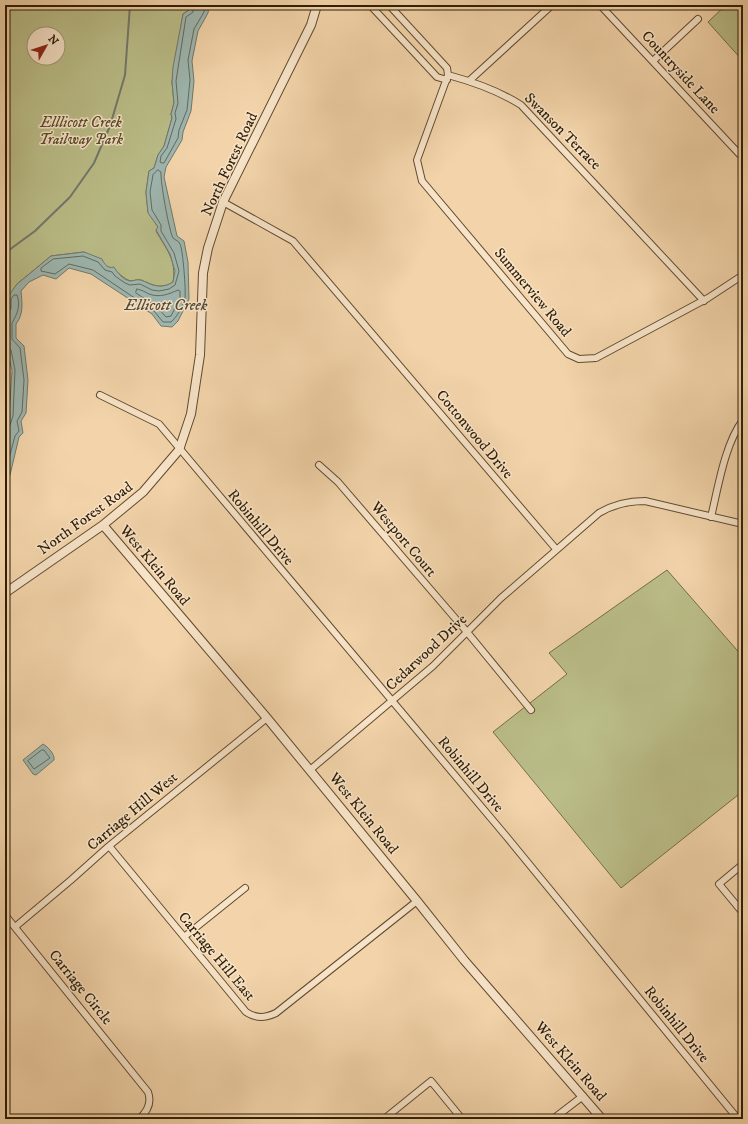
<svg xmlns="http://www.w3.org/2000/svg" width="748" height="1124" viewBox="0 0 748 1124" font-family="'IM FELL DW Pica',serif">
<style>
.green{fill:#babd88;stroke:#746d46;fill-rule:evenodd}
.water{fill:#9eb7b1;stroke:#72796c}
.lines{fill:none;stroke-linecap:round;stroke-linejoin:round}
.shore{stroke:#666a5a;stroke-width:1}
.stream{stroke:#72796c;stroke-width:2}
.minor-casing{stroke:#604b2e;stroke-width:8}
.tertiary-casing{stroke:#604b2e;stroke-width:10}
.minor{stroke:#f7e3c8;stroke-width:6}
.tertiary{stroke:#f7e3c8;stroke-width:8}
.labels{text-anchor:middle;stroke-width:3;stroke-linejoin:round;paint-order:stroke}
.street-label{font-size:15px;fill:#2f1d04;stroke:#f7e3c8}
.park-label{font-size:15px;font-style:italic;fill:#594d2c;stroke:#f7e3c8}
.water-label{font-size:16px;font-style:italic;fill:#504b38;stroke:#f7e3c8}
</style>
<rect width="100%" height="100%" fill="#f3d4aa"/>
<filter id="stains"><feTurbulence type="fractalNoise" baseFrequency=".005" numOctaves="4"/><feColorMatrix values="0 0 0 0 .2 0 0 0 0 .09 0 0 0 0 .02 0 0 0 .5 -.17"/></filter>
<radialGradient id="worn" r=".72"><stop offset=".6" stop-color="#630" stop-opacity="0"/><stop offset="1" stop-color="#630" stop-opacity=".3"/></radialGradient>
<path class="green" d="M5,5H190L189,10L183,14L172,82L174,103L171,114L172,118L164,146L158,155L154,168L149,171L146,192L148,212L158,227L156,231C166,249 177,260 173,282C164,288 156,287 146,282C144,282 143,280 141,280C136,279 133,282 128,280C121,277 116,269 108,267L84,252L51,256L17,284L8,306L5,309ZM34,34H58V58H34Z
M726,5H743V61L708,22Z
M667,570L743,657V791L621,888L493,732L567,674L549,653Z"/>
<path class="water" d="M190,5H209L208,13L198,31L192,61L194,81L191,111L183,132L182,140L166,167L164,177L177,236L184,241L188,262L189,299L178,321L172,327L161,326L152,314L91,274L69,268L56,279L43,275L29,282L21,291C22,302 24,314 16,324V338L24,346L28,380L26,413L21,421L23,433L19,437L10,475L5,478V427L9,416L12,370L5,344V309L8,306L7,298L17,284L51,256L84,252L102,259C104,264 108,269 114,267C117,272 123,280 130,281C134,281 137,279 140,280C141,280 145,282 146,282C155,287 164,288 173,282L175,271L170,254L156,230L158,227L148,213L146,192L149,171L154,168L158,155L164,146L172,118L171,114L174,103L172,82L173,67L183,14L189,10Z
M43,744C48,747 55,754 54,760L36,775L33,774L23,760Z"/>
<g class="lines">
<path class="shore" d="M194,5L193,12L186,17L176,81L178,103L175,113L176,119L167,148L161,156L160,162L162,163H164L178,138L179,130L187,110L190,80L188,60L194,29L204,12L205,5
M158,170L161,172C160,180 169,231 173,238C175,240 179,241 180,244C183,250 186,291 185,298C183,306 177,317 171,322H163L154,311L93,270L69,264L55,274L41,271V268L53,259L83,256L98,262L105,270L112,272L115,276L125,283L130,285L140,284L152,290L159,291L169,289L175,285L179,271L174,253L161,231V225L152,210L150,192L153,175Z
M137,289C142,290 145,292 149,294C160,298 169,294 178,290L180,291V298L171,316L166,317L157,307L136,293Z
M5,311H8L11,309V299L14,295H17C21,306 17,314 12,323V339L20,348L24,380L22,412L17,421L19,431L15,436L5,473
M5,347L8,348L11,350L15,370L13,416L10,425L5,427
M42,750H44L50,758L34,769L28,761Z"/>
<path class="stream" d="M5,253L35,231L70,197L94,163L110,126L125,75L130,5"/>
<g class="minor-casing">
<path id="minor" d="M370,5L437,77L447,80
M389,5L447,68L448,75L417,160L422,181L568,354L579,359L596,358L708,298L743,275
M600,5L743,158
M653,61L698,19
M448,75C474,82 499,91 521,105L704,301
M469,81L552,5
M223,202L293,241L556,549
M100,395L159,424L506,836L738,1119
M319,465L338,482L467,632L531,710
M711,517C718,488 725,443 743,420
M310,770L433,666L501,598L599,513C614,504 628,501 645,501L743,524
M109,846L246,1012C257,1019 265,1018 276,1013L417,901
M743,864L719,884L743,913
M5,915L148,1092C152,1103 147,1112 139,1119
M15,927L71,880L109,846L267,718
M184,937L245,888
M384,1119L431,1081L462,1119
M553,1119L583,1096"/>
</g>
<g class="tertiary-casing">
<path id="tertiary" d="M103,525L267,718L417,901L464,960L602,1119
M5,593L103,525L143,492L179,450L191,414L200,355L203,273L208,248L223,202L311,25L317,5"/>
</g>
<use href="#minor" class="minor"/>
<use href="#tertiary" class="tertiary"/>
</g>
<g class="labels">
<g class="street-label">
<text transform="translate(681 72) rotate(47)" y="5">Countryside Lane</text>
<text transform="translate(563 131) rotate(45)" y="5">Swanson Terrace</text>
<text transform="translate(229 164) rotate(-65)" y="5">North Forest Road</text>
<text transform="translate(533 292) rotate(50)" y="5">Summerview Road</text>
<text transform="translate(475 434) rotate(50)" y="5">Cottonwood Drive</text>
<text transform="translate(85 518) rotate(-36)" y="5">North Forest Road</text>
<text transform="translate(261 527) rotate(50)" y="5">Robinhill Drive</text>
<text transform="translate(404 539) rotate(50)" y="5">Westport Court</text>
<text transform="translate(155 565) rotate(50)" y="5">West Klein Road</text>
<text transform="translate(426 652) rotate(-43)" y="5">Cedarwood Drive</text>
<text transform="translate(471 774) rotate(50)" y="5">Robinhill Drive</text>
<text transform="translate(132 811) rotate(-40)" y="5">Carriage Hill West</text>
<text transform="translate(364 813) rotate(51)" y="5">West Klein Road</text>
<text transform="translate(217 956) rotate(50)" y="5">Carriage Hill East</text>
<text transform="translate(81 987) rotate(51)" y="5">Carriage Circle</text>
<text transform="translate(677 1024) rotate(51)" y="5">Robinhill Drive</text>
<text transform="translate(571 1061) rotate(49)" y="5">West Klein Road</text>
</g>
<g class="park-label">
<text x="81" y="127">Elllicott Creek<tspan x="81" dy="17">Trailway Park</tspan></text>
</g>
<g class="water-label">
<text x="166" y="310">Ellicott Creek</text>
</g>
</g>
<rect width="748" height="1124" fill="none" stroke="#f3d4aa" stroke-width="20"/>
<rect x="6" y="6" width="736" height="1112" fill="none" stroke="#2f1d04" stroke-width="2"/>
<rect x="10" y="10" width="728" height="1104" fill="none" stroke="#2f1d04"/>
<g transform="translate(46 46) rotate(51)"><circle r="19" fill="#f7e3c8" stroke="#a7947a"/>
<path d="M0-3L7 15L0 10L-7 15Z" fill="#8f2418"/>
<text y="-6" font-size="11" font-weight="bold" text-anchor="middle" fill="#2f1d04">N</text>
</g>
<rect width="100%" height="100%" filter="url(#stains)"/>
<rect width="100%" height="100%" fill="url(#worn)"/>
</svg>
